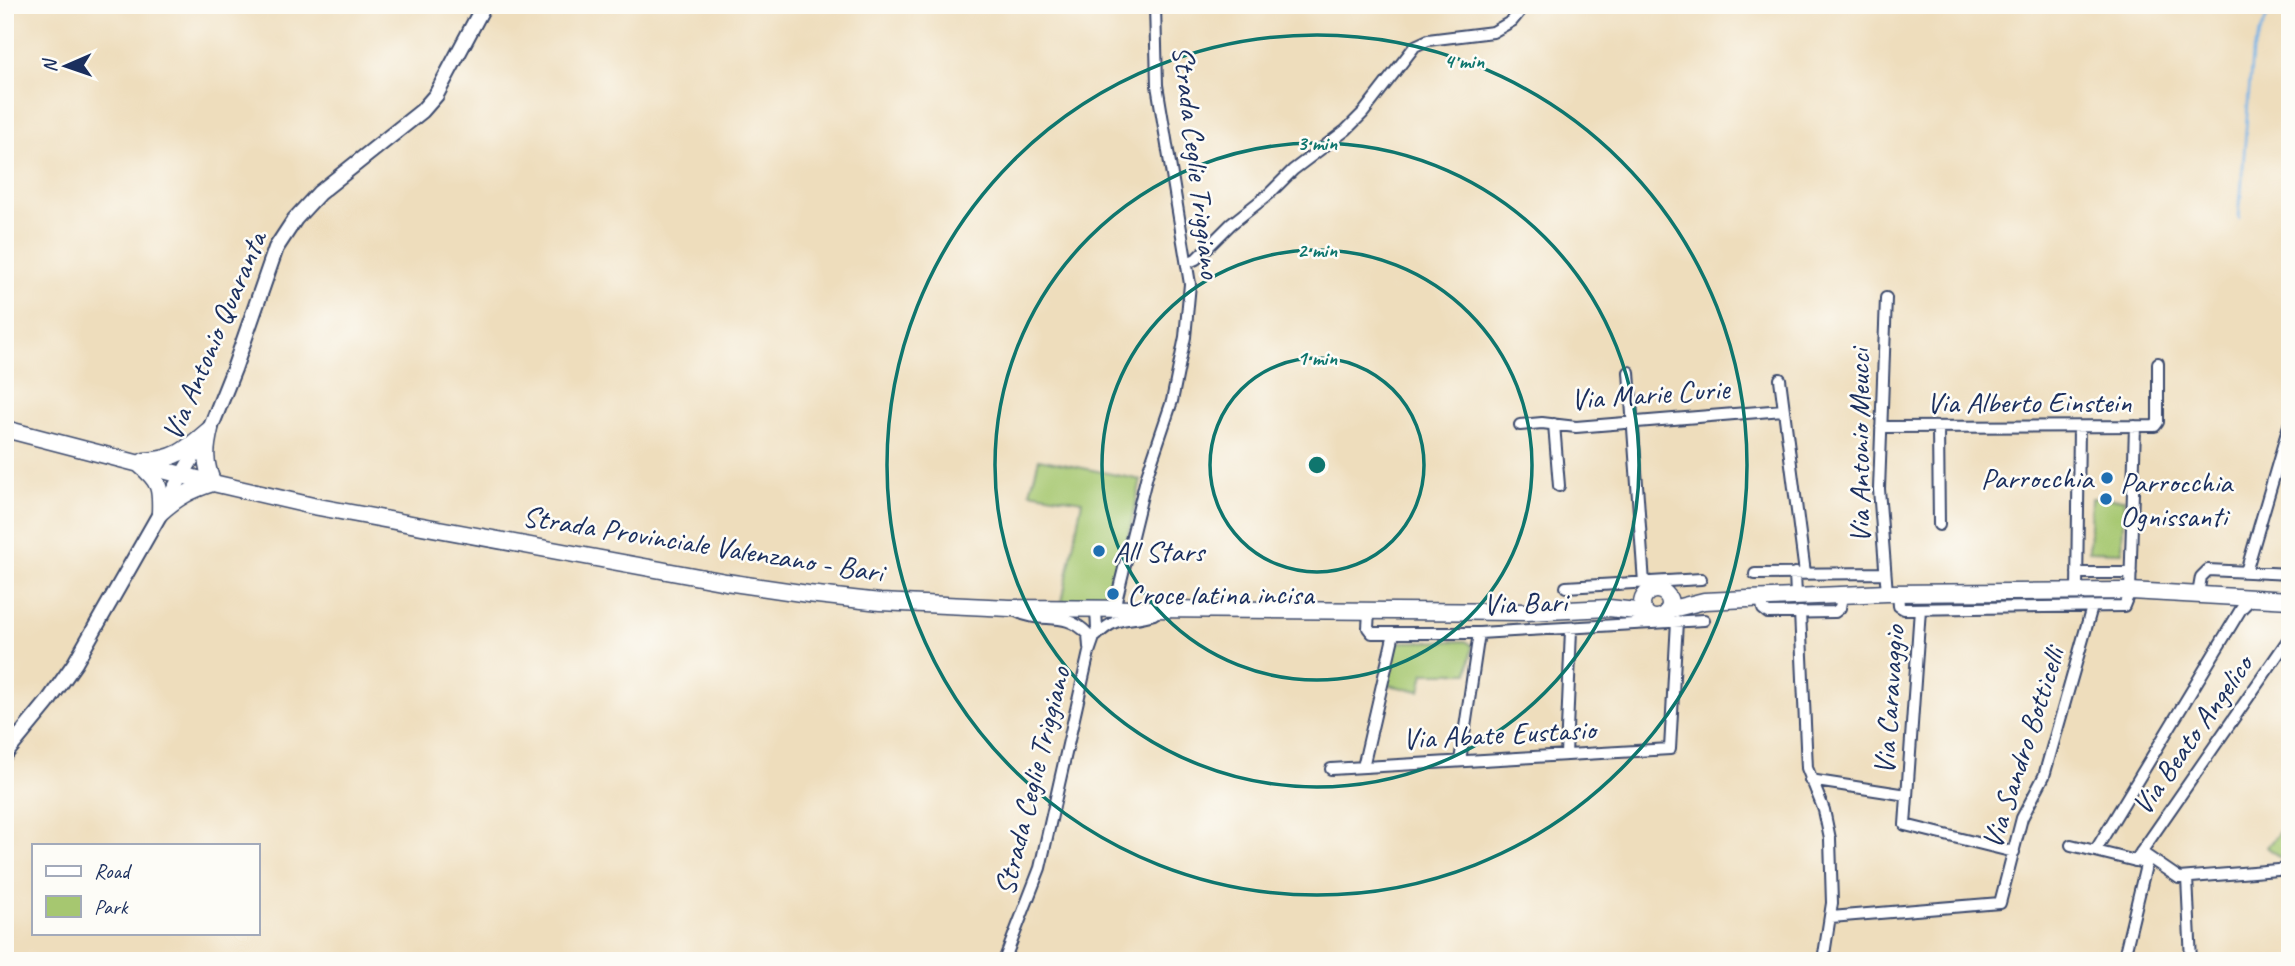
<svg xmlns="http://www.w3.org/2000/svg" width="2295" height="966" viewBox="0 0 2295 966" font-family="Caveat,sans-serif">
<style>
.green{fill:#a6c770;stroke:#607b67;stroke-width:2}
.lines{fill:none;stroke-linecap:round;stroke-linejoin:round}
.stream{stroke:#73b1e6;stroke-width:2.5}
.minor-casing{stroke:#3b496c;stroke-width:14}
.tertiary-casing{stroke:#3b496c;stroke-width:18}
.secondary-casing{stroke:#3b496c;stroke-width:19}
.minor{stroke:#fff;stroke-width:10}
.tertiary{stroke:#fff;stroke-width:14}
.secondary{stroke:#fff;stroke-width:16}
.ring{fill:none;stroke:#0f766e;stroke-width:3.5}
.poi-dot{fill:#1f6fb2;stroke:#fdfcf7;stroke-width:2.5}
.labels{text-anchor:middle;stroke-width:5;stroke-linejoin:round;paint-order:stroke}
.street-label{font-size:30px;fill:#1b2f5e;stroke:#fdfcf7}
.poi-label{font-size:30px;fill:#1b2f5e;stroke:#fdfcf7;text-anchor:start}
.centre{fill:#0f766e;stroke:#fdfcf7;stroke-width:3.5}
.ring-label{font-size:21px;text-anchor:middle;font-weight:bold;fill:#0f766e;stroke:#fdfcf7;stroke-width:5;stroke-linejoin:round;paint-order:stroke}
</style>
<rect width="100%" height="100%" fill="#fdfcf7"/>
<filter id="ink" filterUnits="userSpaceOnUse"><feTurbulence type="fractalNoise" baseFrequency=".0143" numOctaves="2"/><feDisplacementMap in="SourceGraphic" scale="14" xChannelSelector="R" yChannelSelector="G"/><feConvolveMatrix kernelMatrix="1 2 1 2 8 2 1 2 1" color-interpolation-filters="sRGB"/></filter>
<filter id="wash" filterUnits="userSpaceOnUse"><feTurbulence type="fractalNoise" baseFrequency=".00686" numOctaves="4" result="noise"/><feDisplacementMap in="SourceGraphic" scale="28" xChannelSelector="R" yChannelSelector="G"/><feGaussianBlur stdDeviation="1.57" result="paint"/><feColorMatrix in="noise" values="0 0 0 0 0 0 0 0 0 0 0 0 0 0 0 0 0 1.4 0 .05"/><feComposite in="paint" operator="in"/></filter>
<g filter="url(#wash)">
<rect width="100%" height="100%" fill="#eeddbc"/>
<path class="green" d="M1039,459L1141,480L1114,600L1062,602L1082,501L1030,492Z
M2091,498L2124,499L2122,552L2089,551Z
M1466,641L1472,646L1468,673H1424L1420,691L1387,685L1398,642Z
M2290,818V863L2284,864L2283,860L2267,847Z"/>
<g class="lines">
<path class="stream" d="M2239,218L2252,53L2272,5"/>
</g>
</g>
<g filter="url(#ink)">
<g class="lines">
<g class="minor-casing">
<path id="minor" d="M1187,263L1196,259L1231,224L1269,194L1293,170L1346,130L1363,113L1415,46L1428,40L1493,32L1512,21L1525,5
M1886,298L1879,489L1887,593
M1629,372L1644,583
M1780,379L1805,573
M1554,424L1559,486
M1520,425L1542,423L1576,427L1783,410
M1881,427L2155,426L2158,422V363
M1938,427L1939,525
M2246,572L2290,422
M1795,573L1796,596
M2077,573H2131
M1755,574L1884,573
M1566,587L1701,579
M2077,591L2079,427
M1898,593L1899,606L1904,609L2124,606L2130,591L2135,426
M2198,594L2201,577L2208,570L2290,574
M1761,598L1763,609L1768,613L1835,612L1840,608L1842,595
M1114,609L1147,475L1172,401L1185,337L1190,284L1157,85L1155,5
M1920,609L1905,825L2014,852
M1016,611C1043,625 1064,609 1088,634L1089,647
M1369,611L1368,628L1372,633H1479L1704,620
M1800,612L1807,768L1824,810L1830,839L1832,903L1823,961
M1096,636C1118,614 1128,622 1154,614
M1566,755L1571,629
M1460,761L1479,633
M1363,767L1394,633
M1331,769L1670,749L1677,621
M1810,780L1907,795
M2071,845L2140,862
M2095,851L2241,609L2252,598
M2141,852L2179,878L2290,869
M2135,861L2290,637
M2187,878L2191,961
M1831,917L2000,903L2022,818L2044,776L2092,607
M1004,961L1040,868L1089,652L1097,629L1096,609
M2123,961L2148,857"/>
</g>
<g class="tertiary-casing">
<path id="tertiary" d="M5,754L47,703L75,663L182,475L210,429L234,369L276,248L295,219L319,193L422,111L436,95L484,5"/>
</g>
<g class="secondary-casing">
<path id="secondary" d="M5,429L213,483L313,506L726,582L808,594L880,602L1010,608L1527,612L1609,608L1645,612
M144,461C176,460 187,449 210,429
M140,465C160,482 161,488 160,513
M160,513C177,497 191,490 213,483C204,463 205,450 210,429
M1642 604a14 14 0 1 1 28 0a14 14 0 1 1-28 0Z
M1668,610L1704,601L1887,593L2130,591L2290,600"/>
</g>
<use href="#minor" class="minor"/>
<use href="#tertiary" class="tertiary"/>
<use href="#secondary" class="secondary"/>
</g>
</g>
<g class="ring">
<circle cx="1317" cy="465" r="107"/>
<circle cx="1317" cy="465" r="215"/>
<circle cx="1317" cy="465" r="322"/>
<circle cx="1317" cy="465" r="430"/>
</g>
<g class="poi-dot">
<circle cx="2107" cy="478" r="7"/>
<circle cx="2106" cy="499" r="7"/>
<circle cx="1099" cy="551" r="7"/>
<circle cx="1113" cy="594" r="7"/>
</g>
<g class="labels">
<g class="street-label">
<text transform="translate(1197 162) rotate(83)" y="10">Strada Ceglie Triggiano</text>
<text transform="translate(214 336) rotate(-67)" y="10">Via Antonio Quaranta</text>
<text transform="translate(1650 394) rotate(-4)" y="10">Via Marie Curie</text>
<text x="2029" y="412">Via Alberto Einstein</text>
<text transform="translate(1859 446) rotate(-90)" y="10">Via Antonio Meucci</text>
<text transform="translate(703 544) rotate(9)" y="10">Strada Provinciale Valenzano - Bari</text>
<text transform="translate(1525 603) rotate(-2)" y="10">Via Bari</text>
<text transform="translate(1889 700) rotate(-86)" y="10">Via Caravaggio</text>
<text transform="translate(1499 734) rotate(-3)" y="10">Via Abate Eustasio</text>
<text transform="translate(2192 735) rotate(-55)" y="10">Via Beato Angelico</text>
<text transform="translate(2023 748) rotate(-72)" y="10">Via Sandro Botticelli</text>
<text transform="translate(1032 781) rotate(-76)" y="10">Strada Ceglie Triggiano</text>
</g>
<g class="poi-label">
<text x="2093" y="488" text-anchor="end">Parrocchia</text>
<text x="2120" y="492">Parrocchia<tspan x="2120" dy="34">Ognissanti</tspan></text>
<text x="1113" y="561">All Stars</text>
<text x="1127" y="604">Croce latina incisa</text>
</g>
</g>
<circle cx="1317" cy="465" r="10" class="centre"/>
<g class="ring-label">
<text x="1464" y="68">4 min</text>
<text x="1317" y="150">3 min</text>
<text x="1317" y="257">2 min</text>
<text x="1317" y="365">1 min</text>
</g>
<rect width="2295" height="966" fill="none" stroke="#fdfcf7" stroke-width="28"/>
<rect x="32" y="844" width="228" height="91" fill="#fdfcf7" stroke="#a3aaba" stroke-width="2"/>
<rect x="46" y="866" width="35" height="10" fill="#ffffff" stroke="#a3aaba" stroke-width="2"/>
<text x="94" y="878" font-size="21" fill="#1b2f5e">Road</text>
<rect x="46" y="896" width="35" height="21" fill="#a6c770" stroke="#a3aaba" stroke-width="2"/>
<text x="94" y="914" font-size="21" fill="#1b2f5e">Park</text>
<g transform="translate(66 66) rotate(268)" stroke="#fdfcf7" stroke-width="5" paint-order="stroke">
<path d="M0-5L12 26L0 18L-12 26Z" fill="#1b2f5e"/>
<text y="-10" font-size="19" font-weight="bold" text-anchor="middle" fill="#1b2f5e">N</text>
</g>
</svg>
